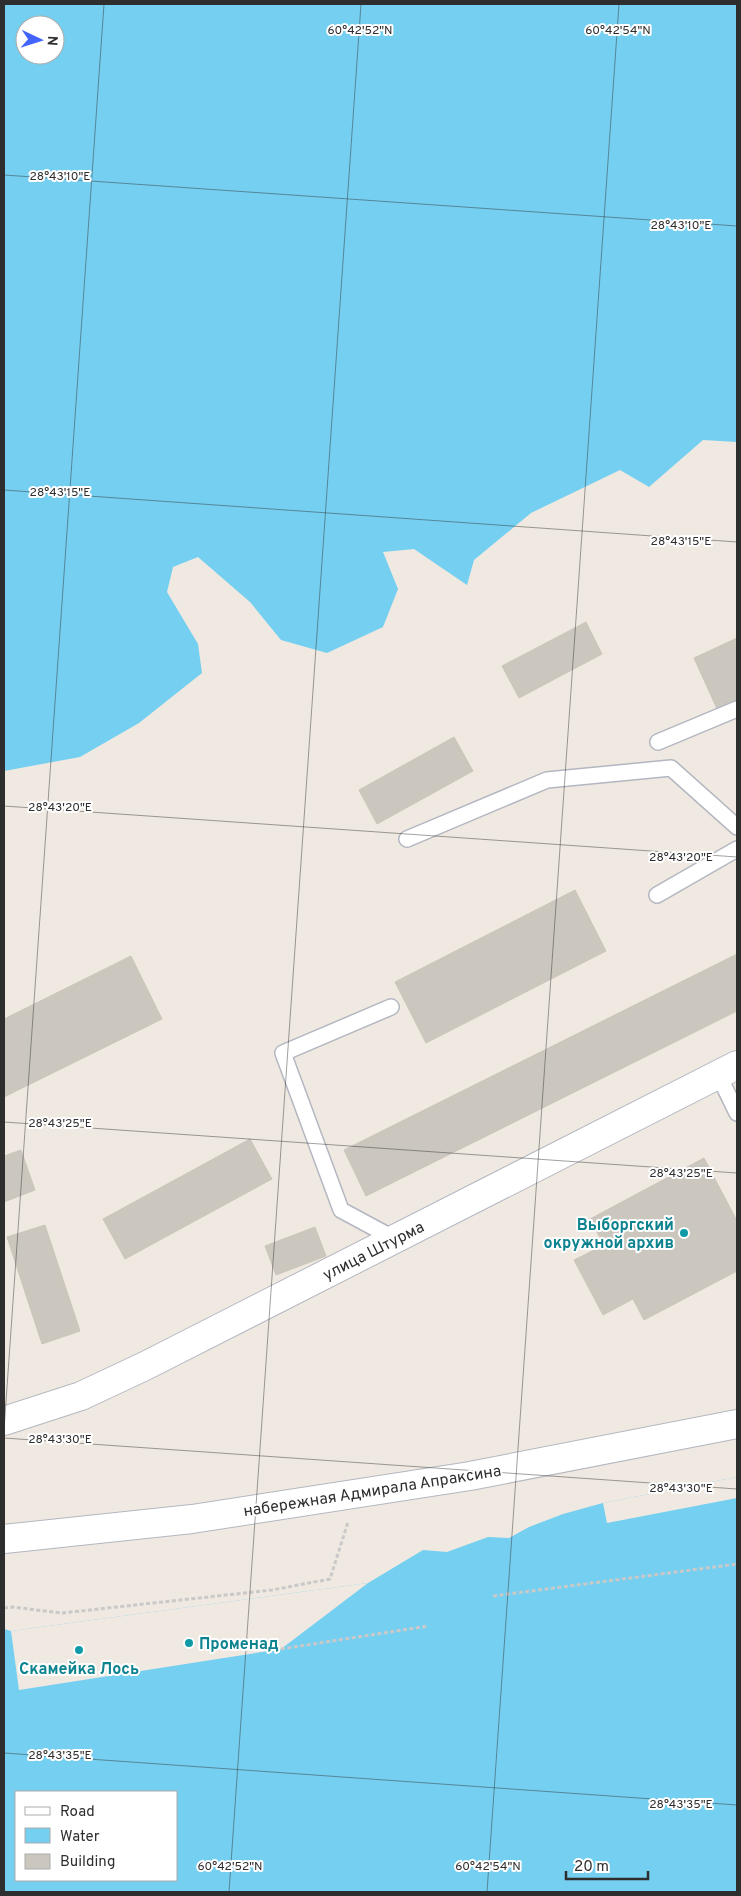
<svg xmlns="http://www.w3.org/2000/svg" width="741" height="1896" viewBox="0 0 741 1896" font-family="Overpass,sans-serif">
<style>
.water{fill:#75cff0;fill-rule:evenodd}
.pier{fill:#efe9e1}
.building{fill:#cbc7bf;stroke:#cbc5ba}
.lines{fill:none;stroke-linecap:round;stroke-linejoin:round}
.service-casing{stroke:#b4b7c1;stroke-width:18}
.minor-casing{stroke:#b4b7c1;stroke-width:30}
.path{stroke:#c9c9c9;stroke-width:3;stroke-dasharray:4 2.5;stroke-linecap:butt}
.service{stroke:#fff;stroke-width:15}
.minor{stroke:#fff;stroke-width:28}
.ticks{fill:none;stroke:#2e2e2e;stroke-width:1;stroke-opacity:0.45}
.culture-dot{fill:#0f9aa8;stroke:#fff;stroke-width:2}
.labels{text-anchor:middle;stroke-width:4;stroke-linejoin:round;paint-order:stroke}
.culture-label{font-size:16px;font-weight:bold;fill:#0d838f;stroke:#fff;text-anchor:end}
.street-label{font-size:16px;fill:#2e2e2e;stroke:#fff}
.ticks-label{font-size:12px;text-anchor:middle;fill:#2e2e2e;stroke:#fff;stroke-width:4;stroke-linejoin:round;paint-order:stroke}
</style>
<rect width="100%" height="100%" fill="#efe9e1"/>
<path class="water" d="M4,4H737V442L703,440L649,487L620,470L531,513L474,560L467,585L414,549L383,552L398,589L383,627L327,653L281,640L250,602L198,557L173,567L167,592L198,644L202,673L139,723L80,757L4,771ZM25,25H55V55H25Z
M737,1477V1892H4V1629L11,1631L368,1583L423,1550L447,1552L488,1537L509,1538L529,1527L563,1514L603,1503ZM16,1792H176V1880H16Z"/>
<path class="pier" d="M737,1477V1498L607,1523L603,1503Z
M368,1583L281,1649L19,1690L11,1631Z"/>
<path class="building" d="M586,622L602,654L519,698L502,666Z
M737,638V703L718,711L694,658Z
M454,737L473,771L377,824L359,790Z
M575,890L606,951L426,1043L395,982Z
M737,954V1011L366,1196L344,1150Z
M131,956L162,1019L4,1097V1019Z
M250,1139L272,1179L125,1259L103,1219Z
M21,1150L35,1190L4,1202V1156Z
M704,1158L737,1221V1271L644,1320L633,1299L603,1315L574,1260L604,1245L590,1219Z
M45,1225L80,1331L42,1344L7,1237Z
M315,1227L326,1256L276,1275L265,1246Z"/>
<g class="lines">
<g class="service-casing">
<path id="service" d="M658,742L737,709
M407,839L547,780L671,768L737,827
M657,895L737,849
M391,1007L283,1053L341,1210L395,1239
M718,1074L737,1113"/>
</g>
<g class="minor-casing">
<path id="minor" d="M4,1421L81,1396L145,1366L737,1065
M4,1539L192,1519L470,1476L737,1424"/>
</g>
<path class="path" d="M493,1596L737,1564
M4,1608L12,1607L62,1613L272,1590L330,1579L348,1522
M281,1649L428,1626"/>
<use href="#service" class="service"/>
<use href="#minor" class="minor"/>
</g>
<path class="ticks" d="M4,175L737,226M4,490L737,542M4,806L737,857M4,1122L737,1173M4,1430L104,4M4,1438L737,1489M4,1753L737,1805M229,1892L361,4M487,1892L619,4"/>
<g class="culture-dot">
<circle cx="684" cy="1233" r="5"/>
<circle cx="189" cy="1643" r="5"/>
<circle cx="79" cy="1650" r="5"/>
</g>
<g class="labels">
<g class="culture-label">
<text x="674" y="1230">Выборгский<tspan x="674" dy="18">окружной архив</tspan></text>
<text x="199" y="1649" text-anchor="start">Променад</text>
<text x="79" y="1674" text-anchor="middle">Скамейка Лось</text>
</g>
<g class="street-label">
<text transform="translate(373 1250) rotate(-27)" y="6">улица Штурма</text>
<text transform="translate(372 1490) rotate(-9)" y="6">набережная Адмирала Апраксина</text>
</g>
</g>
<g class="ticks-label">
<text x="360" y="34">60°42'52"N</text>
<text x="618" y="34">60°42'54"N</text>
<text x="60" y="180">28°43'10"E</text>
<text x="681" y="229">28°43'10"E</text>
<text x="60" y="496">28°43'15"E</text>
<text x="681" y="545">28°43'15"E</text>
<text x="60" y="811">28°43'20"E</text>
<text x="681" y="861">28°43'20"E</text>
<text x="60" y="1127">28°43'25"E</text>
<text x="681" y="1177">28°43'25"E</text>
<text x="60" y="1443">28°43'30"E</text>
<text x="681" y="1492">28°43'30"E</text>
<text x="60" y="1759">28°43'35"E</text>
<text x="681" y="1808">28°43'35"E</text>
<text x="230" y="1870">60°42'52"N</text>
<text x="488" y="1870">60°42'54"N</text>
</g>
<rect width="741" height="1896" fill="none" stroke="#2e2e2e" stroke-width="10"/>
<rect x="15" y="1791" width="162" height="90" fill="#ffffff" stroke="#ababab"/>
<rect x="25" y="1807" width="25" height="8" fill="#ffffff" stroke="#ababab"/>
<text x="60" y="1816" font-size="15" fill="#2e2e2e">Road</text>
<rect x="25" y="1828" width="25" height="15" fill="#75cff0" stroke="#ababab"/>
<text x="60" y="1841" font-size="15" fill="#2e2e2e">Water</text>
<rect x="25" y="1854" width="25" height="15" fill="#cbc7bf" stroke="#ababab"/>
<text x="60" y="1866" font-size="15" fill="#2e2e2e">Building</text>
<g transform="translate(40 40) rotate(94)"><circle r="24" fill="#ffffff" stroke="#ababab"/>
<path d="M0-4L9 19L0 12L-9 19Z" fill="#4264fb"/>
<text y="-8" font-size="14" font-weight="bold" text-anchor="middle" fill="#2e2e2e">N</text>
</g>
<path d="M566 1871v8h82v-8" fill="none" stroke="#2e2e2e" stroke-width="2.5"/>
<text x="574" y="1871" font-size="15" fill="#2e2e2e" stroke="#ffffff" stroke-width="4" paint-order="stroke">20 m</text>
</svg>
